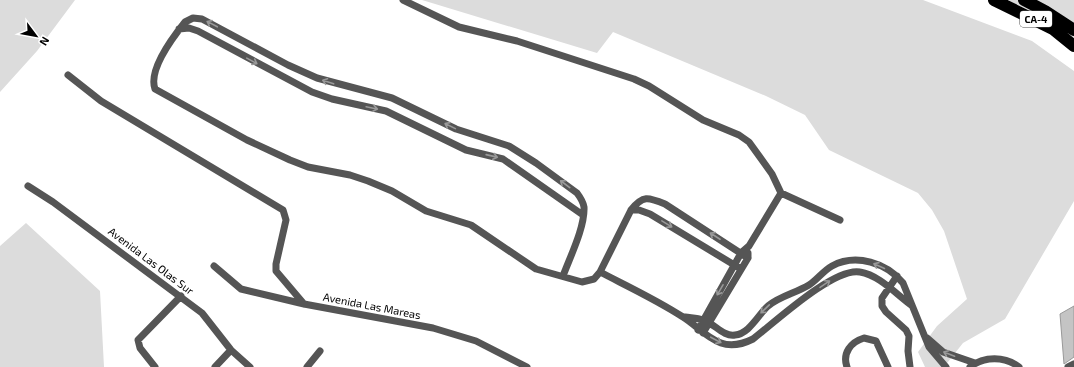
<svg xmlns="http://www.w3.org/2000/svg" width="1074" height="367" viewBox="0 0 1074 367" font-family="'Exo 2',sans-serif">
<style>
.green{fill:#dcdcdc}
.building{fill:#c4c4c4;stroke:#999}
.lines{fill:none;stroke-linecap:round;stroke-linejoin:round}
.street{stroke:#555;stroke-width:7}
.highway{stroke:#000;stroke-width:12}
.oneway{stroke:#999}
.labels{text-anchor:middle;stroke-width:3;stroke-linejoin:round;paint-order:stroke}
.shield{fill:#fff;stroke:#4c4c4c;stroke-width:1}
.shield-label{font-size:10px;font-weight:bold;fill:#000}
.street-label{font-size:11px;fill:#000;stroke:#fff}
</style>
<rect width="100%" height="100%" fill="#fff"/>
<path class="green" d="M0,0H75L37,51L0,92Z
M422,0H923L1032,41L1074,71V201L1005,319L963,343L944,367H925L918,352L937,326L967,299L944,231L932,210L918,193L829,150L805,115L766,96L613,32L597,53Z
M1008,0H1074V39L1045,20Z
M26,223L100,291L104,367H0V246Z"/>
<path class="building" d="M1074,306V357L1064,364L1060,314Z"/>
<g class="lines">
<path class="street" d="M403,0L459,27L517,41L634,79L649,86L703,120L739,135L749,142L772,174L781,193L749,246L741,253L698,330
M179,29L189,28L198,31L312,92L332,99L386,111L466,150L503,159L583,215
M68,75L101,101L283,210L286,220L276,264V271L304,304
M28,186L53,202L202,313L231,350L250,367
M781,193L840,220
M631,210H639L650,214L741,269
M214,266L241,289L304,304L433,328L476,341L527,367
M600,272C627,286 657,300 683,317C696,325 705,337 721,343C732,347 743,344 753,339C775,322 834,267 860,272C879,275 896,294 911,305
M563,276C570,257 585,227 584,207C583,201 580,197 577,193L536,163L509,146L456,129L392,98L317,78L288,65L202,19L193,18L185,22C173,37 148,70 155,89L247,140L290,160L308,167L350,175L368,181L392,191L426,211L471,225L536,269L582,282L594,279L600,272L631,210C643,195 648,197 665,204L748,258
M897,276L882,298V306L886,312L906,330L909,336L908,351L910,367
M685,317C690,318 697,318 703,320C714,323 723,337 735,335C749,334 758,315 768,306C780,296 796,293 809,285C817,280 823,271 832,266C856,253 887,263 903,283L929,347L946,367
M703,333L748,258V253
M927,338L943,352L975,363
M155,367L140,348L138,340L181,296
M215,367L231,350
M307,367L320,351
M847,367C842,353 851,342 864,338L876,341L888,367
M970,367C984,356 1005,356 1019,367
M1068,367L1074,364"/>
<path class="highway" d="M994,0L1053,29L1074,46
M1024,0L1045,11L1074,30"/>
</g>
<defs><path id="oneway-shaft" d="M-6 0H5M1.5-3L5.5 0L1.5 3" fill="none" stroke-width="1.6" stroke-linecap="round" stroke-linejoin="round"/></defs>
<g class="oneway">
<use href="#oneway-shaft" transform="translate(212 24) rotate(-152)"/>
<use href="#oneway-shaft" transform="translate(252 61) rotate(29)"/>
<use href="#oneway-shaft" transform="translate(328 82) rotate(-162)"/>
<use href="#oneway-shaft" transform="translate(372 108) rotate(12)"/>
<use href="#oneway-shaft" transform="translate(450 126) rotate(-154)"/>
<use href="#oneway-shaft" transform="translate(492 156) rotate(13)"/>
<use href="#oneway-shaft" transform="translate(565 184) rotate(-143)"/>
<use href="#oneway-shaft" transform="translate(667 224) rotate(31)"/>
<use href="#oneway-shaft" transform="translate(715 236) rotate(-147)"/>
<use href="#oneway-shaft" transform="translate(879 266) rotate(-156)"/>
<use href="#oneway-shaft" transform="translate(825 284) rotate(-34)"/>
<use href="#oneway-shaft" transform="translate(720 290) rotate(120)"/>
<use href="#oneway-shaft" transform="translate(765 309) rotate(136)"/>
<use href="#oneway-shaft" transform="translate(716 340) rotate(28)"/>
<use href="#oneway-shaft" transform="translate(949 354) rotate(-159)"/>
</g>
<g class="labels">
<rect class="shield" x="1020" y="11" width="32" height="16" rx="3"/>
<g class="shield-label">
<text x="1036" y="23">CA-4</text>
</g>
<g class="street-label">
<text transform="translate(151 261) rotate(37)" y="4">Avenida Las Olas Sur</text>
<text transform="translate(372 306) rotate(11)" y="4">Avenida Las Mareas</text>
</g>
</g>
<g transform="translate(36 36) rotate(122)" stroke="#ffffff" stroke-width="3" paint-order="stroke">
<path d="M0-3L7 15L0 10L-7 15Z" fill="#000000"/>
<text y="-6" font-size="11" font-weight="bold" text-anchor="middle" fill="#000000">N</text>
</g>
</svg>
